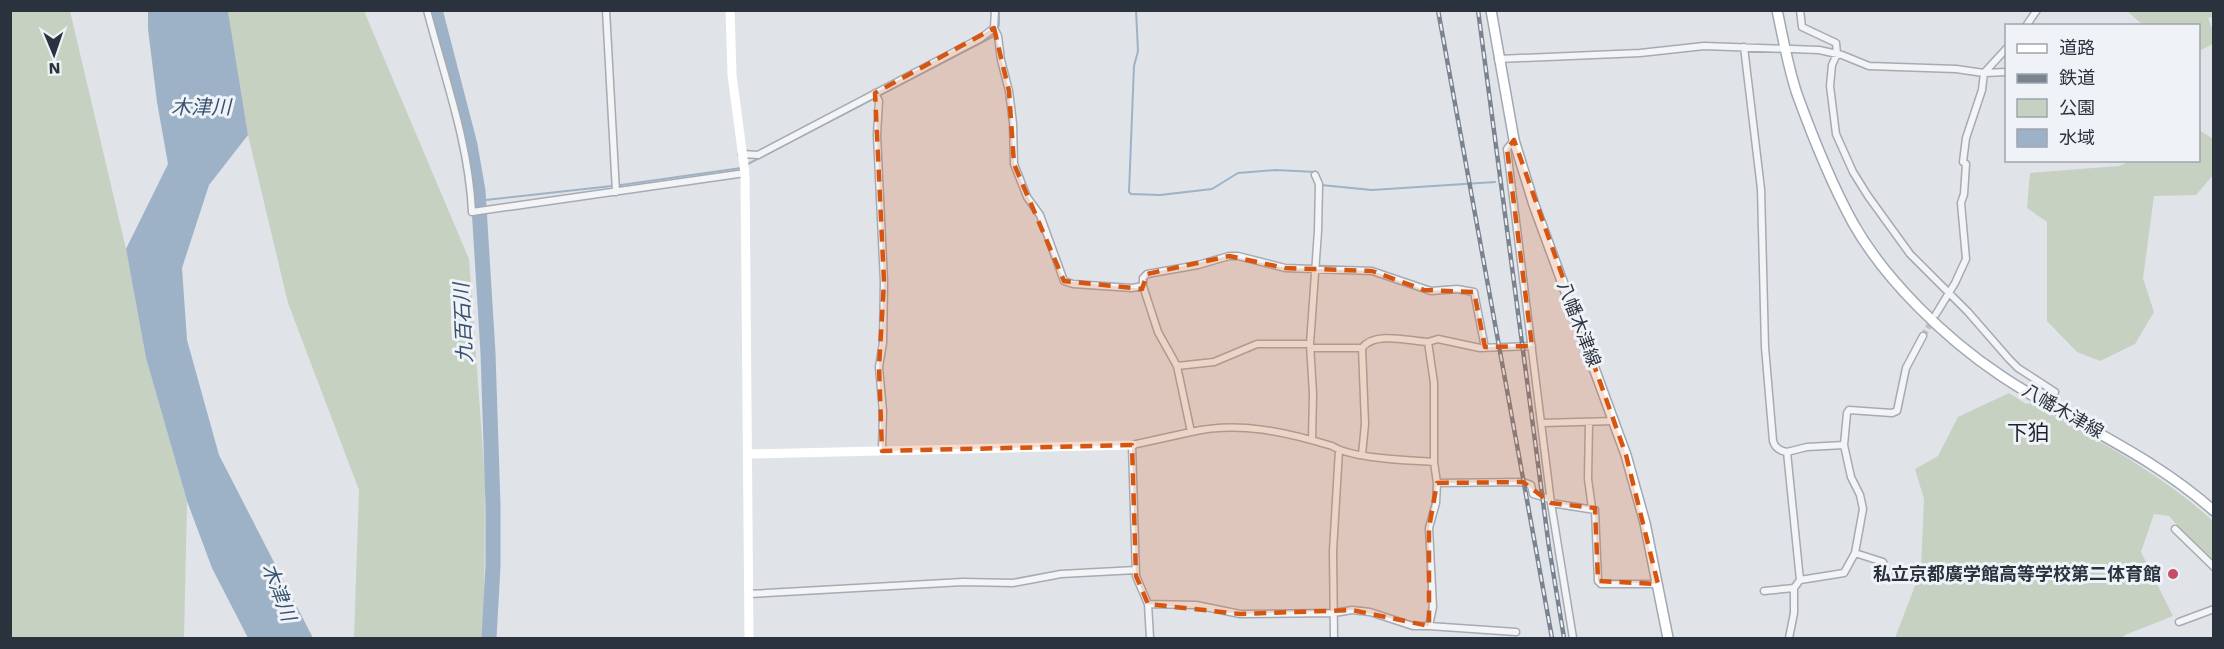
<svg xmlns="http://www.w3.org/2000/svg" width="2224" height="649" viewBox="0 0 2224 649" font-family="'Work Sans','Noto Sans JP',sans-serif">
<style>
.green{fill:#c6d1c2}
.water{fill:#9db2c6}
.lines{fill:none;stroke-linecap:round;stroke-linejoin:round}
.stream{stroke:#9db2c6;stroke-width:2}
.river{stroke:#9db2c6;stroke-width:15}
.street-tunnel{stroke:#bcc0c6;stroke-width:6;stroke-dasharray:6 3;stroke-linecap:butt}
.street-casing{stroke:#a6aab2;stroke-width:9}
.primary-casing{stroke:#a0a8b3;stroke-width:12}
.street{stroke:#f2f4f6;stroke-width:6}
.secondary{stroke:#fff;stroke-width:9}
.primary{stroke:#fff;stroke-width:9}
.rail-casing{stroke:#7a8490;stroke-width:4.5}
.rail{stroke:#eff2f6;stroke-width:2;stroke-dasharray:7;stroke-linecap:butt}
.marked{fill:#d55511;fill-opacity:0.2;stroke:#d55511;stroke-width:4.5;stroke-dasharray:12 8;stroke-linejoin:round}
.poi-dot{fill:#c54d64;stroke:#eff2f6;stroke-width:2}
.labels{text-anchor:middle;stroke-width:6;stroke-linejoin:round;paint-order:stroke}
.street-label{font-size:18px;fill:#2a323e;stroke:#eff2f6}
.poi-label{font-size:18px;font-weight:bold;fill:#2a323e;stroke:#eff2f6;text-anchor:end}
.water-label{font-size:20px;font-style:italic;fill:#36526f;stroke:#eff2f6}
.quarter-label{font-size:21px;fill:#1c232f;stroke:#eff2f6}
</style>
<rect width="100%" height="100%" fill="#e0e3e8"/>
<path class="green" d="M10,11H70L126,249L146,358L187,501L184,638H11Z
M228,11H364L469,259L485,479L484,638H354L359,490L288,303L248,135Z
M2127,11H2213V17L2208,18L2213,31V44L2199,51L2198,26L2143,25Z
M2199,130L2213,139V175L2196,195L2154,196L2143,278L2154,312L2135,344L2100,361L2077,352L2047,321V222L2027,208L2030,173L2119,166L2130,161L2198,160Z
M2009,393L2026,404L2031,403C2095,439 2159,472 2213,521V563L2198,549L2169,516L2154,514L2141,552L2173,616L2125,635L2122,638H1895L1921,570L1924,499L1915,469L1938,456L1958,417Z"/>
<path class="water" d="M148,11H228L248,135L209,185L182,268L187,340L219,455L313,638H248L212,568L187,501L146,358L126,249L168,164L157,102L148,29Z"/>
<g class="lines">
<path class="stream" d="M1136,10L1138,51L1134,66L1129,192L1131,194L1160,195L1212,189L1238,173L1276,170L1316,172L1317,174
M746,165L994,36L999,25V10
M1321,185L1372,190L1495,182
M477,201L621,185L741,168"/>
<path class="river" d="M435,10L470,145L478,191L488,353L493,506V566L489,638"/>
<path class="street-tunnel" d="M1923,336L1933,319"/>
<g class="street-casing">
<path id="street" d="M427,10C444,76 469,143 472,212L745,173
M606,10L616,192
M995,10L994,28L998,36L1001,60L1009,91L1013,123L1014,164L1027,197L1040,215L1064,281L1073,284L1132,288L1143,286L1158,332L1177,366L1191,432L1132,445L1136,576L1148,604L1150,638
M1800,10L1802,27L1836,43L1837,54L1832,65L1830,86L1836,134L1853,172L1868,196L1910,254L1968,312L2009,359L2018,368L2055,392
M2026,26L2037,10
M1744,47L1761,189L1765,347L1773,441C1775,448 1780,451 1787,452L1800,580L1794,588V613L1789,638
M1498,59L1640,53L1704,46L1819,50L1842,55L1869,66L1956,69L1984,73L1982,90L1966,138L1963,162L1966,164L1964,194L1961,203L1966,259L1955,283L1936,314
M1984,73L2006,49
M1985,73L2006,72
M875,93L879,101L877,135L884,282L883,343L879,367L883,411L882,451
M1514,140L1507,149L1551,503L1573,638
M742,154L758,155L981,38L994,28
M1143,286V278L1147,274L1198,265L1229,256H1238L1285,268L1372,271L1431,291L1457,289L1474,292L1485,348
M1428,342L1438,339L1480,348L1532,346
M1312,348H1362C1375,331 1408,341 1428,342L1434,383V462
M1177,366L1214,362L1257,344H1310
M1589,422L1588,479L1592,508
M1542,423L1615,421
M1191,432C1239,421 1286,432 1332,446C1353,459 1408,460 1434,462L1437,483L1523,482L1531,485L1533,494L1550,499
M1312,440L1313,394L1310,344L1318,231L1319,184L1315,175
M1787,452L1807,447L1844,445L1847,413L1849,410L1892,413L1897,411L1906,368L1923,336
M1362,455L1365,424L1362,348
M1551,503L1595,510L1598,581L1601,584H1658
M2175,529L2214,567
M1855,553L1883,562L1888,575
M1800,580L1844,573L1855,553L1863,509L1860,495L1851,477L1844,445
M1764,591L1794,588
M749,594L963,582L1013,583L1061,574L1136,570
M1148,604L1196,605L1240,614L1334,613L1352,610L1370,612L1413,626H1429L1433,607L1429,528L1436,503L1437,483
M2179,622L2214,609
M1429,626L1516,632
M1334,638L1333,551L1339,450"/>
</g>
<g class="primary-casing">
<path id="primary" d="M1491,10L1514,140L1534,205L1626,455L1645,523L1668,638
M1777,10C1783,38 1788,67 1797,94C1813,138 1831,183 1853,223C1885,280 1946,339 2000,375C2071,423 2148,452 2214,511"/>
</g>
<use href="#street" class="street"/>
<path class="secondary" d="M730,10L732,75L745,173L749,638
M748,454L1132,445"/>
<use href="#primary" class="primary"/>
<g class="rail-casing">
<path id="rail" d="M1438,10L1552,638
M1478,10L1549,547L1564,638"/>
</g>
<use href="#rail" class="rail"/>
</g>
<path class="marked" d="M994,28L1009,91L1014,164L1064,281L1142,289L1147,274L1229,256L1285,268L1372,271L1424,290L1474,292L1485,347L1532,346L1507,149L1514,140L1626,455L1658,584L1598,581L1595,508L1551,503L1523,482L1437,483L1429,528V626L1352,610L1240,614L1148,604L1136,576L1132,445L882,451L879,367L884,282L875,93Z"/>
<circle class="poi-dot" cx="2173" cy="574" r="6"/>
<g class="labels">
<g class="street-label">
<text transform="translate(1579 324) rotate(69)" y="6">八幡木津線</text>
<text transform="translate(2063 411) rotate(30)" y="6">八幡木津線</text>
</g>
<g class="poi-label">
<text x="2161" y="580">私立京都廣学館高等学校第二体育館</text>
</g>
<g class="water-label">
<text x="201" y="114">木津川</text>
<text transform="translate(463 323) rotate(-93)" y="7">九百石川</text>
<text transform="translate(279 592) rotate(69)" y="7">木津川</text>
</g>
<g class="quarter-label">
<text x="2028" y="440">下狛</text>
</g>
</g>
<rect width="2224" height="649" fill="none" stroke="#2a323e" stroke-width="24"/>
<rect x="2005" y="24" width="195" height="138" fill="#eff2f6" stroke="#a0a5ac" stroke-width="1.5"/>
<rect x="2017" y="44" width="30" height="9" fill="#ffffff" stroke="#a0a5ac" stroke-width="1.5"/>
<text x="2059" y="54" font-size="18" fill="#2a323e">道路</text>
<rect x="2017" y="74" width="30" height="9" fill="#7a8490" stroke="#a0a5ac" stroke-width="1.5"/>
<text x="2059" y="84" font-size="18" fill="#2a323e">鉄道</text>
<rect x="2017" y="99" width="30" height="18" fill="#c6d1c2" stroke="#a0a5ac" stroke-width="1.5"/>
<text x="2059" y="114" font-size="18" fill="#2a323e">公園</text>
<rect x="2017" y="129" width="30" height="18" fill="#9db2c6" stroke="#a0a5ac" stroke-width="1.5"/>
<text x="2059" y="144" font-size="18" fill="#2a323e">水域</text>
<g transform="translate(54 54) rotate(178)" stroke="#eff2f6" stroke-width="4.5" paint-order="stroke">
<path d="M0-4.5L10 22L0 15L-10 22Z" fill="#2a323e"/>
<text y="-9" font-size="16" font-weight="bold" text-anchor="middle" fill="#2a323e">N</text>
</g>
</svg>
